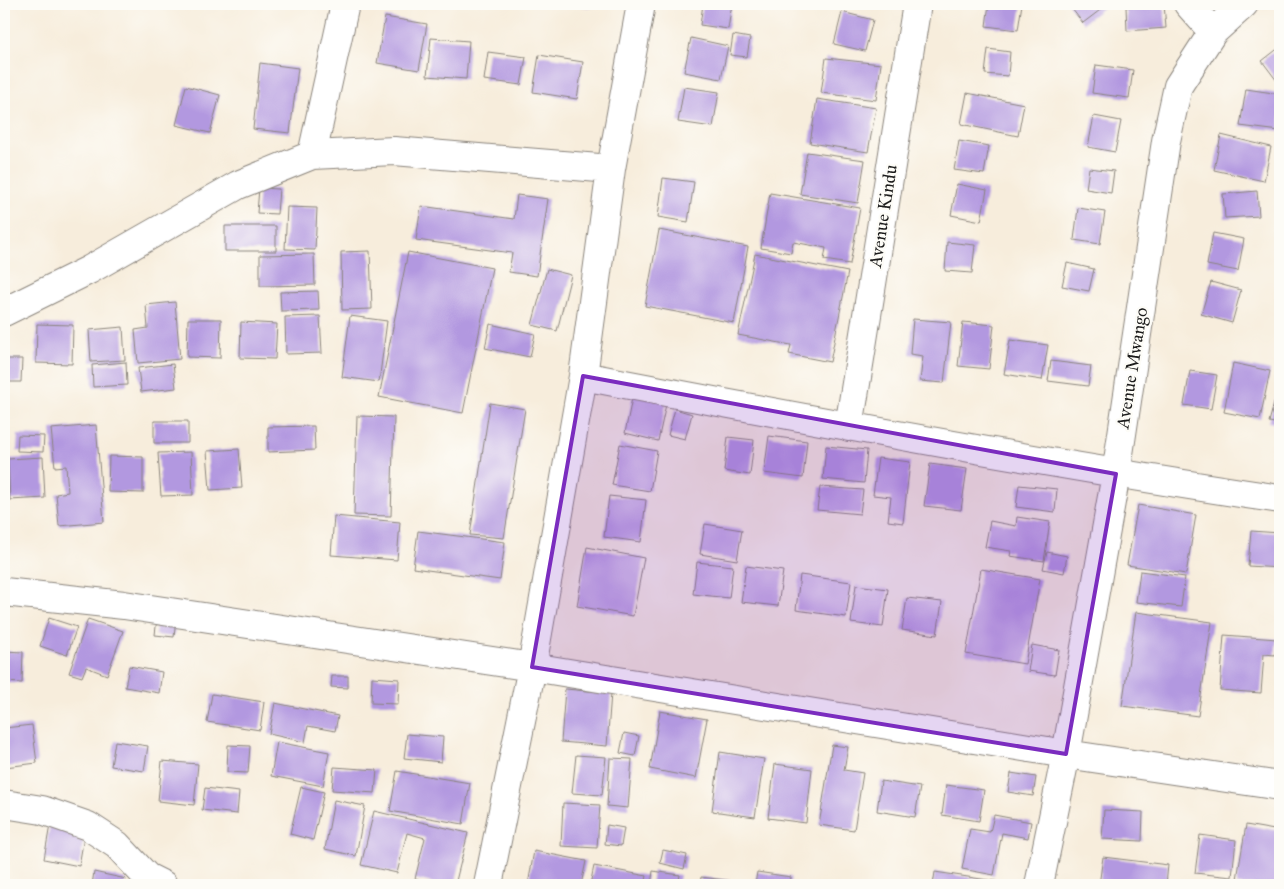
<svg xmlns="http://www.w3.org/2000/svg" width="1284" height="889" viewBox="0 0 1284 889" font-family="'IM FELL Great Primer',serif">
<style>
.building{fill:#b298e0}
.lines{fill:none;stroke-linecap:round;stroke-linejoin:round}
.minor-casing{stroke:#8a847c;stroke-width:30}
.minor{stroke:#fff;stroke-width:28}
.marked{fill:#7b2cbf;fill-opacity:0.2;stroke:#7b2cbf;stroke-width:4;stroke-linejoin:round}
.labels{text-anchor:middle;stroke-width:4.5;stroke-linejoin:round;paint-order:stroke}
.street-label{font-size:18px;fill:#1c1c1c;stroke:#fdfcf7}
</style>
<rect width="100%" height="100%" fill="#fdfcf7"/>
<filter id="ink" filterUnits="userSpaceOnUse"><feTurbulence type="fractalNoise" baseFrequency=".02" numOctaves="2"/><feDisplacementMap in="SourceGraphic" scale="10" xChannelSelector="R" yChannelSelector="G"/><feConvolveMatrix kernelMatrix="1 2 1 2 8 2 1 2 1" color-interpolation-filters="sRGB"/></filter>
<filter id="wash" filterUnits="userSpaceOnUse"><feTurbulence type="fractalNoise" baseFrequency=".0096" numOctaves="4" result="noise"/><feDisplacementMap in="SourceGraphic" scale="20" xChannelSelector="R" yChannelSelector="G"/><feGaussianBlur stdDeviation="1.12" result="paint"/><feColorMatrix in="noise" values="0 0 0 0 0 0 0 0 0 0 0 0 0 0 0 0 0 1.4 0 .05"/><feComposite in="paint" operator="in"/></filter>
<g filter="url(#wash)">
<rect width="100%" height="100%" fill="#f7eddc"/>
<g id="blocks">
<path class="building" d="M573,4H592L591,8Z
M703,4H732L728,29L700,25Z
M989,4H1022L1018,30L986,26Z
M1068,4H1108L1083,23Z
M1164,4L1166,28L1127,31L1126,7Z
M842,12L873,20L865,51L834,44Z
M385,17L427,24L419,70L377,63Z
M733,35L750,38L747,57L730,55Z
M431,38L469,41L466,79L427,76Z
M691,38L728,46L721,79L684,72Z
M1280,47V85L1262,61Z
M988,49L1010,52L1008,76L985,74Z
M488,52L526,57L521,85L484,80Z
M539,55L583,62L577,99L533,92Z
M826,58L881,64L876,100L821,93Z
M260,63L298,68L290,133L253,129Z
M1096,65L1133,70L1129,98L1092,93Z
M186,86L220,95L210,133L176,125Z
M684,87L719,92L713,127L678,122Z
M1246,89L1280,94V131L1240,126Z
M967,93L1024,104L1018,136L961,124Z
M817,99L876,108L868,152L810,143Z
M1094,116L1121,121L1115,152L1088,147Z
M1221,135L1271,147L1264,181L1214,170Z
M959,141L989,146L984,174L954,170Z
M807,152L865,160L858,203L800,194Z
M1089,168L1114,171L1111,193L1086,189Z
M663,178L694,182L688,222L658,217Z
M957,184L987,190L981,221L951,215Z
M259,188L279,189L277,214L257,213Z
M1257,191L1259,216L1225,218L1223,194Z
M770,193L860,208L850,264L824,260L826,248L793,242L791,253L761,248Z
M517,195L548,199L537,276L509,272L512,253L416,240L421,206L514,219Z
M287,207L317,208L315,250L285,249Z
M1078,208L1105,212L1100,244L1074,240Z
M225,226H276V251H225Z
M659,230L748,247L734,323L645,306Z
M1213,233L1244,239L1238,271L1207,265Z
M947,242L975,245L972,273L945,271Z
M370,251L372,309L342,310L341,252Z
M408,252L492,268L463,413L379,397Z
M314,254L315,285L260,286V255Z
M755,254L848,272L830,362L789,354L791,345L738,335Z
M1067,263L1094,269L1089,291L1062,286Z
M547,269L571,275L557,331L532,325Z
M1211,282L1241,290L1232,323L1201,314Z
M318,291L319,310L281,311L280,292Z
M175,302L180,359L138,363L135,330L148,328L146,305Z
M320,316L322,353L286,354L285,317Z
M350,316L387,321L379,382L342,377Z
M188,319H221L220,358L187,357Z
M913,319L951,322L944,383L920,381L923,356L910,354Z
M241,322L277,324L275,359L240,358Z
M963,322L994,325L989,369L958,366Z
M37,324L73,325L72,364L36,363Z
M490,324L535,334L530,357L485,348Z
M123,327L125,360L91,362L89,330Z
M1010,340L1048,345L1042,380L1004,374Z
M4,359H22L21,382H4Z
M1051,361L1091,366L1088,386L1048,381Z
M126,362L127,385L93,387L92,365Z
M1233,363L1270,371L1260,419L1224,412Z
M173,364L176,388L141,392L138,368Z
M1190,371L1217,375L1211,409L1184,405Z
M634,388L668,395L658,441L625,433Z
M1277,392L1280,393V424L1269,422Z
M490,403L525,409L504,538L470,535Z
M675,409L692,414L685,439L668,435Z
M357,416L394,417L391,516L354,515Z
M154,421H188V443H154Z
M96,425L104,522L59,526L56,494L68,492L66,466L55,467L51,429Z
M314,426L315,450L268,452V427Z
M18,435L44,436L43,452L17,451Z
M769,436L807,441L803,478L764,473Z
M728,437L754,440L750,475L724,471Z
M620,444L657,451L650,491L612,485Z
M826,446L867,450L864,483L823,479Z
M239,449L242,488L210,490L207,451Z
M191,452L193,495L161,496L158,453Z
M109,456L143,457V493L108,492Z
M43,457L45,498L10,500L8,459Z
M878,458L910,462L903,523L888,521L891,497L873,495Z
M930,464L967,469L961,510L924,506Z
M1019,485L1057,489L1055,512L1016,507Z
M820,487L863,490L860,514L817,510Z
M609,496L646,500L641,542L604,537Z
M1138,505L1196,515L1186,574L1127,565Z
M334,516L400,522L397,560L331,555Z
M1017,517L1050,522L1044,561L1010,556L1011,551L985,547L990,521L1016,526Z
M705,524L742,530L737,560L700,554Z
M418,531L505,542L500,580L413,568Z
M1251,531L1280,533V568L1248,566Z
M587,547L644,558L633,616L577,606Z
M1047,552L1067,556L1064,573L1043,569Z
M697,562L733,566L729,598L693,594Z
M746,566L783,571L778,606L741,602Z
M981,569L1040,579L1025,664L966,654Z
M1140,571L1185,577L1181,607L1136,602Z
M800,575L851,582L846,617L796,610Z
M856,585L888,589L883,627L851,623Z
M907,598L942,602L937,635L902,630Z
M1136,612L1212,622L1198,716L1122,706Z
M49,618L77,627L67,655L40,646Z
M157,618L176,620L174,637L155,635Z
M88,619L123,631L107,675L86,667L82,677L69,673Z
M1224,635L1277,639L1275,655L1264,654L1261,693L1220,690Z
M1032,645L1059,650L1055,675L1028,671Z
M4,651L23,652L22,683L4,682Z
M129,666L162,672L159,693L125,687Z
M332,676H348V688L331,687Z
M372,677L399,679L398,704L371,703Z
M565,689L611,693L607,746L561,742Z
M212,694L264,702L260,730L207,722Z
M275,703L338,716L335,731L308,726L305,742L269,734Z
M660,711L707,719L696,778L650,769Z
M32,725L37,763L5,767L4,728Z
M624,733L639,736L635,756L620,753Z
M407,734L443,737L441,762L404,758Z
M115,741L148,746L144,771L111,766Z
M277,742L329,752L323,786L271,776Z
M228,745L250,746L248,773L227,772Z
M832,745L848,747L844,770L863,773L854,830L819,825Z
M720,752L764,759L755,817L712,811Z
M576,755L606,757L602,795L572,793Z
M610,758L632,759L628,808L607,806Z
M162,761L198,764L194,805L158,801Z
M775,764L812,769L806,823L768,818Z
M334,767L377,770L375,793L332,790Z
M397,771L470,783L463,824L390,811Z
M1011,773L1036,777L1033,796L1008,792Z
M881,781L920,787L915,817L877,811Z
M946,785L984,790L979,821L942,815Z
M301,787L324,792L313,840L290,834Z
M205,788L239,792L237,814L202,810Z
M334,800L365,806L356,856L325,849Z
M563,803L600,805L597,848L561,846Z
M1104,810L1143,812L1142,841L1102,839Z
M374,811L468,833L455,885H441L415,879L425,838L407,833L397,873L361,865Z
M994,815L1031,822L1028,838L1002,833L994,875L962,869L970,829L990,832Z
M50,825L85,831L79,866L44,859Z
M607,825L624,828L621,846L605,844Z
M1246,825L1280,831V885H1236Z
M1200,835L1236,840L1232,877L1195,873Z
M663,850L687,855L684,869L660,863Z
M534,851L586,861L581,885H528Z
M1103,857L1168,865L1166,885H1099Z
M594,866L647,876L645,885H590Z
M653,871L680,875L678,885H651Z
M94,872L126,879L125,885H92Z
M757,872L791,877L790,885H755Z
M935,872L1001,882V885H933Z
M701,877L734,881L733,885H700Z"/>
</g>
</g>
<g filter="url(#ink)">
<use href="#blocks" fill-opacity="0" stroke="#8a847c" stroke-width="1"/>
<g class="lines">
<g class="minor-casing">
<path id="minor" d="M1188,4L1213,32
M312,155L345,4
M4,312L89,270L238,185L312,155L394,151L611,169
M583,376C815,421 1047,464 1280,499
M849,427L917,4
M4,592L124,605L532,667L1066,754L1280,786
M4,804L42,810L88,826L117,845L147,877L163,885
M488,885L532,667L583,376L611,169L641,4
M1039,885L1066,754L1116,474L1166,141L1178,86L1213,32L1244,4"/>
</g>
<use href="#minor" class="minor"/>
</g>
</g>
<path class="marked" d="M583,376L1116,474L1066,754L532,667Z"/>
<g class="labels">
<g class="street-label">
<text transform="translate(883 216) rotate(-81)" y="6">Avenue Kindu</text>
<text transform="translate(1132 368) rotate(-81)" y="6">Avenue Mwango</text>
</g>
</g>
<rect width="1284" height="889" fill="none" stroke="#fdfcf7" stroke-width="20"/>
</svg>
